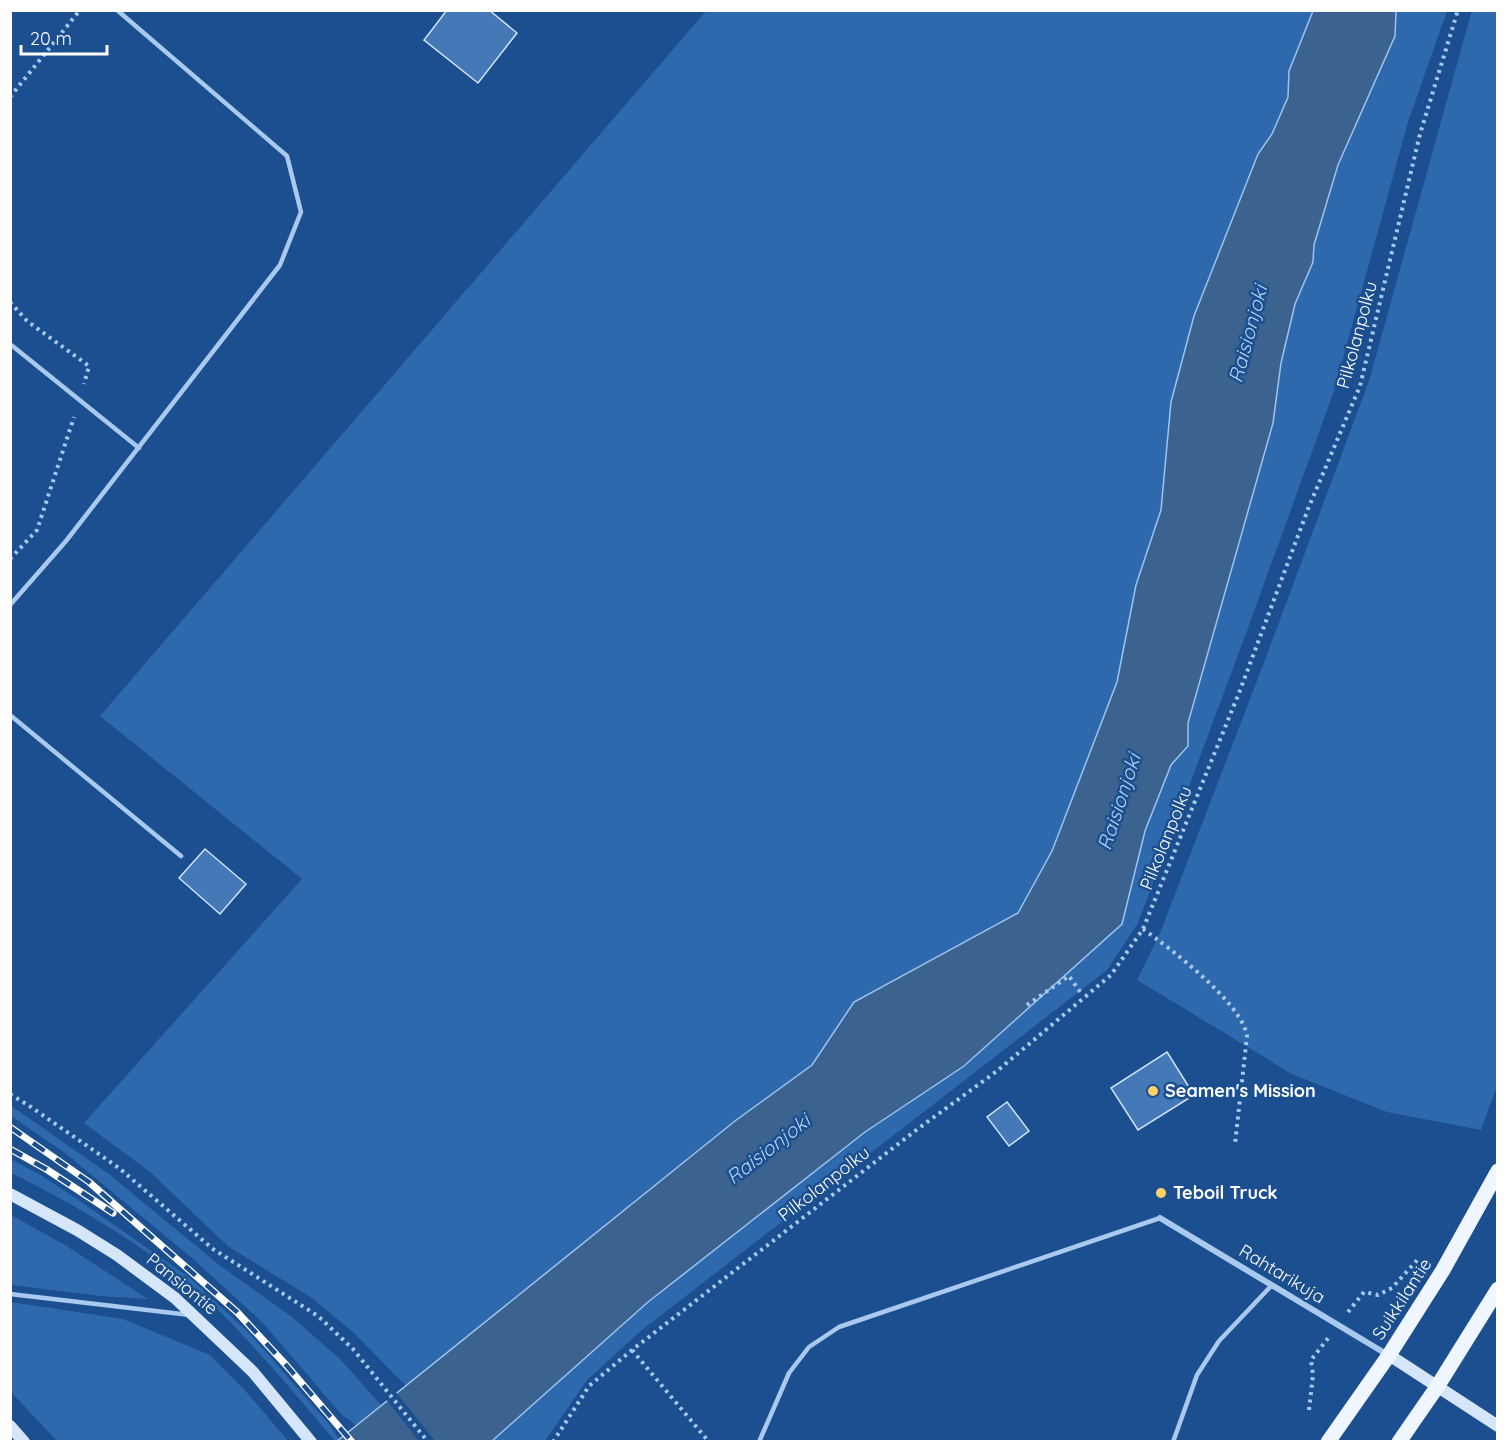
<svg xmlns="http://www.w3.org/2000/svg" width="1508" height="1452" viewBox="0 0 1508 1452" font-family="Quicksand,sans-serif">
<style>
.green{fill:#2e69ad}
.water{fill:#3c6290;stroke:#9cc4f0;stroke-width:1.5}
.pier{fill:#1b4f8f}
.building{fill:#4478b7;stroke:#cfe3fa;stroke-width:1.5}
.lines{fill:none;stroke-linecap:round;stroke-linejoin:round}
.path{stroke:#a9c9ee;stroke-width:4;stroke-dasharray:3 4.5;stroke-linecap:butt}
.lane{stroke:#a9c9ee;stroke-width:4.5}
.street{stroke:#a9c9ee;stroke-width:6}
.secondary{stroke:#d6e6fa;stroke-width:12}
.primary{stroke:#f0f6ff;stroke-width:15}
.rail-casing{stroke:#fff;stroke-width:7}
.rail{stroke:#1b4f8f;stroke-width:4.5;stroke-dasharray:14;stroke-linecap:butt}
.poi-dot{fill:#ffd166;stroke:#1b4f8f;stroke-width:2}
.labels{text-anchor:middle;stroke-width:5;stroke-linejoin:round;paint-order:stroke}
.street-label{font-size:18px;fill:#fff;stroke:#1b4f8f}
.poi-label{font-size:18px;font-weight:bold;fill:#fff;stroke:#1b4f8f;text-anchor:start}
.water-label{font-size:20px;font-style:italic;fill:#b5d3f5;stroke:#1b4f8f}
</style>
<rect width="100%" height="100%" fill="#1b4f8f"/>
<path class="green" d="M1472,10L1498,11V1083L1481,1130L1387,1112L1292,1074L1137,980L1160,933L1263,665L1369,381Z
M706,11H1313L1289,71L1288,96L1272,134L1258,154L1194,316L1171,402L1161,510L1136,585L1117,682L1052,851L1018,913L854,1002L812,1065L735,1121L406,1386L353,1332L312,1298L229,1247L150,1172L84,1123L302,879L100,716Z
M1396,11H1447L1408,122L1334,391L1241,647L1138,923L1107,970L642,1330L587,1380L545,1441L492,1442L648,1302L865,1132L964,1066L1122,924L1145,831L1171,765L1188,746V723L1273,423L1281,363L1295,304L1313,262L1314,245L1338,165L1360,115Z
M10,1105L109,1174L218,1264L292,1317L340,1359L381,1405L356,1425L341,1414L263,1323L193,1259L65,1153L11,1116Z
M11,1159L42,1176L77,1199L190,1278L250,1334L329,1424L339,1439L335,1441C296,1395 257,1348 213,1305C156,1252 80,1207 11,1173Z
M11,1215L65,1245L148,1299L100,1296L11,1285Z
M11,1302L123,1319L210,1355L244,1389L288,1441H57L11,1392Z"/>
<path class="water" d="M1313,11H1396L1395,36L1338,165L1314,245L1313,262L1295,304L1281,363L1273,423L1188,723V746L1171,765L1145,831L1122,924L964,1066L865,1132L648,1302L492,1441L336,1442L735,1121L812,1065L854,1002L1018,913L1052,851L1117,682L1136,585L1161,510L1171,402L1194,316L1258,154L1272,134L1288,97L1289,71Z"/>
<path class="pier" d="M395,1391L435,1441H419L385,1398Z"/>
<path class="building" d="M447,10H489L517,33L478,83L424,40Z
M205,849L246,884L220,914L179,878Z
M1167,1052L1194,1095L1138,1130L1111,1088Z
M1007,1102L1029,1131L1009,1146L987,1117Z"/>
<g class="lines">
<path class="path" d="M10,97L80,10
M10,302L27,321L89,366L84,384
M10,559L37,530L74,417
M1143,929C1171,949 1242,1003 1247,1036L1235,1144
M1027,1005L1069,976L1081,993
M10,1094L31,1107L119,1168L213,1249L318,1316L353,1349L428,1442
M1348,1312L1364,1292L1378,1295L1392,1288L1420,1257
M632,1350L709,1442
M1309,1410L1313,1375L1311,1360L1329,1337
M553,1442L589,1386L632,1350L915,1131L997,1071L1111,975L1143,929L1239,693L1308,509L1360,386L1420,134L1458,10"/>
<path class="lane" d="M10,344L139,448
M10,605L66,541L280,265L301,212L287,156L117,10
M10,715L181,856
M10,1294L190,1315
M759,1442L789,1373L809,1347L839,1327L1160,1218
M1173,1442L1197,1375L1219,1341L1272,1285"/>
<path class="street" d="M1160,1218L1388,1355"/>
<path class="secondary" d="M10,1194L77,1230L117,1255L175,1298L253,1372L311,1442
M1389,1355L1498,1426
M10,1426L24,1442"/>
<path class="primary" d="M1328,1442L1389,1355L1443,1270L1498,1171
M1399,1442L1437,1387L1498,1289"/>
<g class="rail-casing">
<path id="rail" d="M10,1127L89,1182L237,1312L287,1366L352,1442
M10,1149L46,1169L113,1213"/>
</g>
<use href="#rail" class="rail"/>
</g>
<g class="poi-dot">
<circle cx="1153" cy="1091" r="6"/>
<circle cx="1161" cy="1193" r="6"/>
</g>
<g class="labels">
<g class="street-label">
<text transform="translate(1357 335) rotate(-75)" y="6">Pilkolanpolku</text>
<text transform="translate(1166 838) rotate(-68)" y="6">Pilkolanpolku</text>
<text transform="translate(824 1184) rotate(-38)" y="6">Pilkolanpolku</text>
<text transform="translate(1282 1274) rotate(31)" y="6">Rahtarikuja</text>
<text transform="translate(182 1284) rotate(39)" y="6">Pansiontie</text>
<text transform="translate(1402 1299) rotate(-57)" y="6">Suikkilantie</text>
</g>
<g class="poi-label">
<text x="1165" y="1097">Seamen's Mission</text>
<text x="1173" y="1199">Teboil Truck</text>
</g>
<g class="water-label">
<text transform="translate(1248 334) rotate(-75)" y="7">Raisionjoki</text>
<text transform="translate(1119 802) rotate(-72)" y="7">Raisionjoki</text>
<text transform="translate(768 1149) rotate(-38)" y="7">Raisionjoki</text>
</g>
</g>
<rect width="1508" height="1452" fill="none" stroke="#ffffff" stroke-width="24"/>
<path d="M21 45v9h86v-9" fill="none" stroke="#ffffff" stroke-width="3"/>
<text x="30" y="45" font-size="18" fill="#ffffff" stroke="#1b4f8f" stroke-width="4.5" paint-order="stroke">20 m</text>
</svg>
